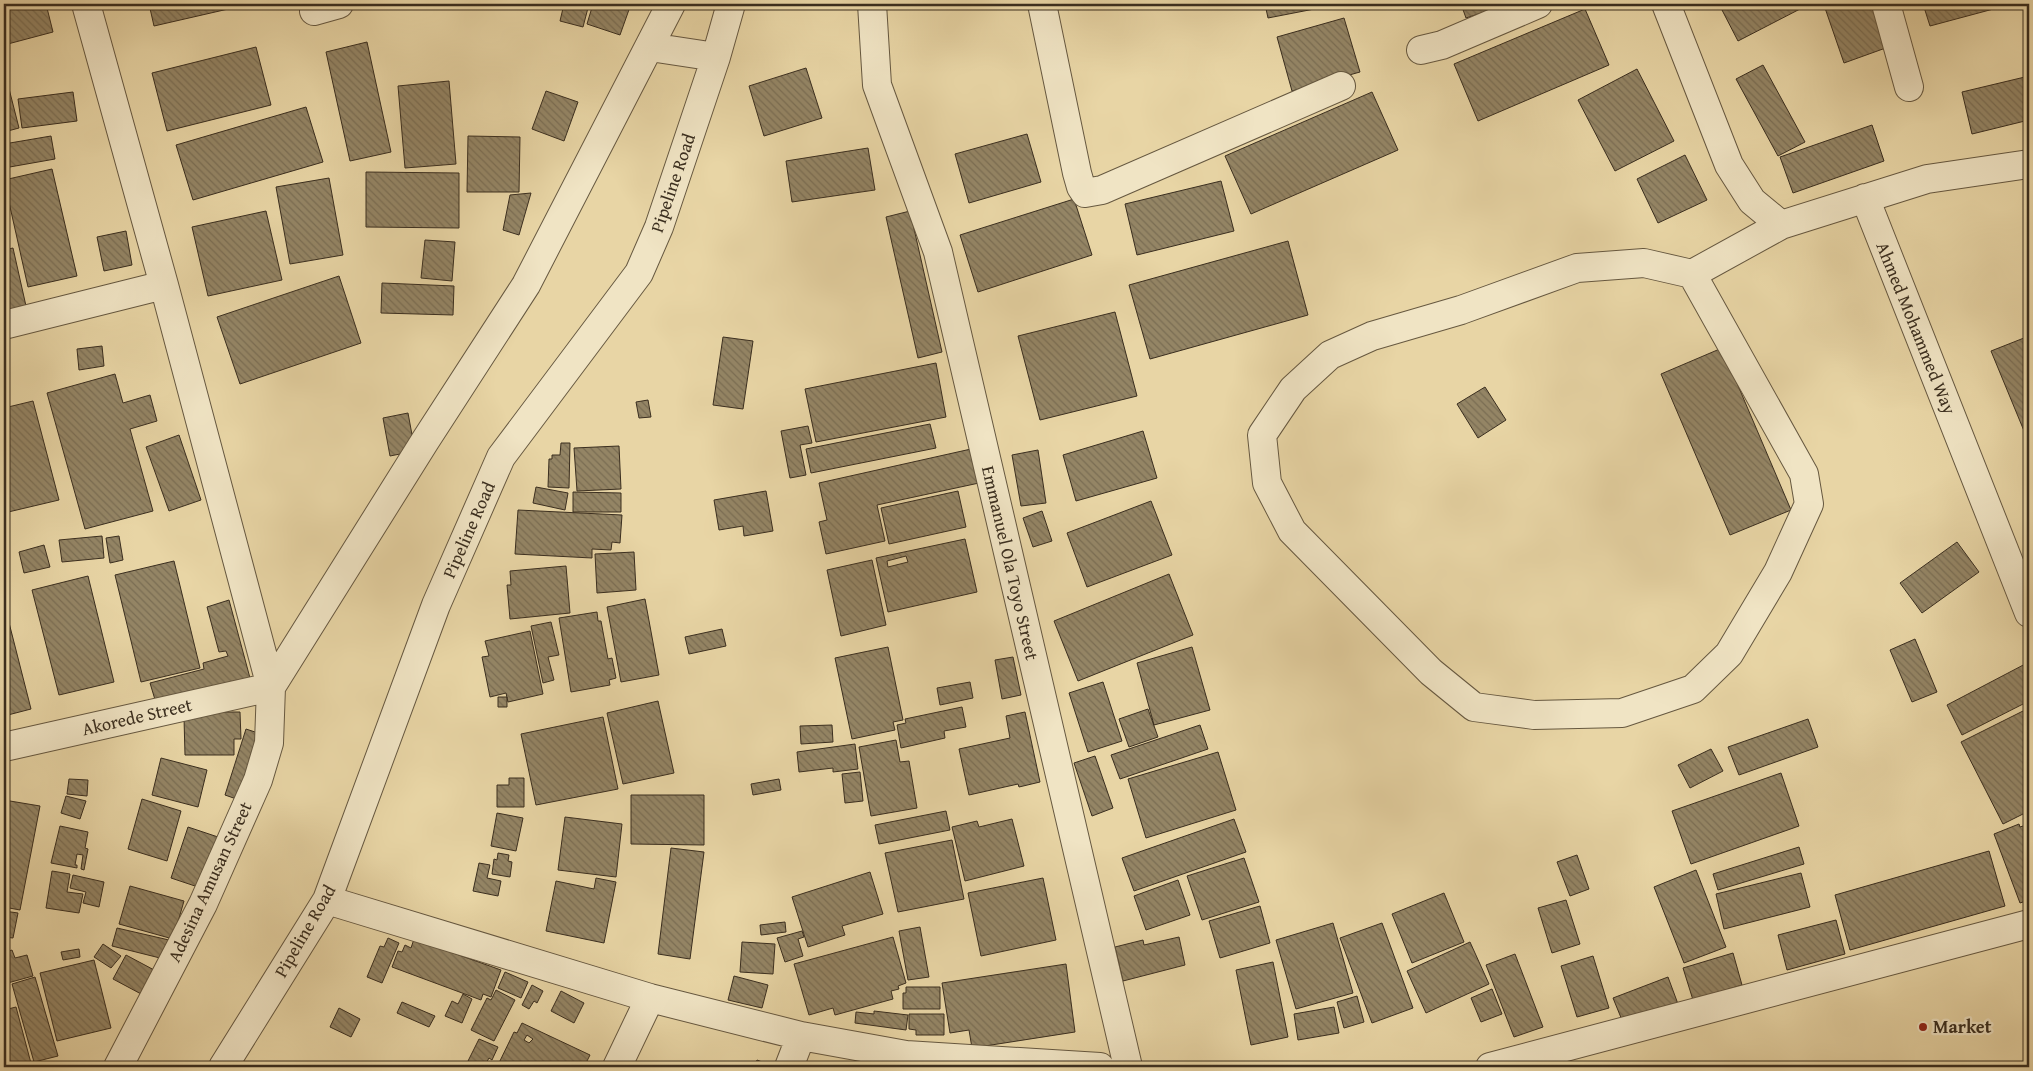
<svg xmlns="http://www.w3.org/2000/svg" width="2033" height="1071" viewBox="0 0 2033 1071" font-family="'Gentium Book Plus',serif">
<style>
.building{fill:url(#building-back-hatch);stroke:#3a2e1f;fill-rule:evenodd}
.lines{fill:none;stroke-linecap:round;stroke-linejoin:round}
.minor-casing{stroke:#665840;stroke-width:30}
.minor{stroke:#f0e4c4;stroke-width:28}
.poi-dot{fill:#8f2418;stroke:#f0e4c4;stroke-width:2}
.labels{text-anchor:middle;stroke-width:4.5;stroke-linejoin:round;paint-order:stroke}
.street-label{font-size:18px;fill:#3a2e1f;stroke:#f0e4c4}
.poi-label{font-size:18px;font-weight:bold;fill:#3a2e1f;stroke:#f0e4c4;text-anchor:start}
</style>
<defs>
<pattern id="building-back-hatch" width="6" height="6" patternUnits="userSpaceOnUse" patternTransform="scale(1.25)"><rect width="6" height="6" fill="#948565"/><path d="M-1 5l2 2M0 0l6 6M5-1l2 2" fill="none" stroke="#7a6d53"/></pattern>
</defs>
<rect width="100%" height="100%" fill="#e8d5a5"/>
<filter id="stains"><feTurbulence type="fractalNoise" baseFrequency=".004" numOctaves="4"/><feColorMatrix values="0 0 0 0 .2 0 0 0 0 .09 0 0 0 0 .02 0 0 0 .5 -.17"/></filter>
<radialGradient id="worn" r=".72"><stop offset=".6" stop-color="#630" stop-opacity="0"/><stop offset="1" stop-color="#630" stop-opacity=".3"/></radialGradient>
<path class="building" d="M4,4H46L53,32L4,45Z
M149,4H250L154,26Z
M564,4H589L583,27L560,21Z
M593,4H631L620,35L587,24Z
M1265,4H1340L1268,18Z
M1461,4H1509L1466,18Z
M1734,4H1797L1800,9L1738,41L1722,10Z
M1835,4H1880L1894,45L1844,63L1825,8Z
M1923,4H2012L1930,26Z
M1585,9L1609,65L1478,121L1454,64Z
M1344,18L1360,72L1292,91L1277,37Z
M367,42L391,152L350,161L326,52Z
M256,47L271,105L167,131L152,73Z
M1763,65L1805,142L1778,156L1736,79Z
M806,68L822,118L764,136L749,86Z
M4,69L19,128L4,132Z
M1637,69L1674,141L1615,171L1578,100Z
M2029,76V120L1972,134L1962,92Z
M449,81L456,164L405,168L398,86Z
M546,91L578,102L564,141L532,129Z
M73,92L77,121L22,128L18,99Z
M1372,92L1398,150L1251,214L1225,156Z
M306,107L323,162L193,200L176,145Z
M1872,125L1884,161L1793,193L1780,157Z
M1027,134L1041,182L969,203L955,154Z
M51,136L55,159L4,168V144Z
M468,136L520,137L519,192H467Z
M868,148L875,190L792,202L786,161Z
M1685,155L1707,200L1658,223L1637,179Z
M52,169L77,276L28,287L4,180Z
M366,172L459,173V228L366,227Z
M329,178L343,255L290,264L276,187Z
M1221,181L1234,231L1137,255L1125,204Z
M531,193L519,235L503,230L510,195Z
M1074,199L1092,255L978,292L960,235Z
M266,211L282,280L208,296L192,227Z
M910,211L942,352L918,358L886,217Z
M126,231L132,265L104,271L97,237Z
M425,240L455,242L452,281L421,278Z
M1288,241L1308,315L1150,359L1129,285Z
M13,248L26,306L4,311V250Z
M339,276L361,343L240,384L217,317Z
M382,283L454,286L453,315L381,313Z
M1115,312L1137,396L1040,420L1018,336Z
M2029,336V443L1991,351Z
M723,337L753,341L743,409L713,405Z
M102,346L104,366L79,370L77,349Z
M1722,348L1791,510L1730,535L1661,374Z
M936,363L946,417L816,442L805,389Z
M115,374L123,403L150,395L157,421L130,429L153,511L85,529L47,393Z
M1485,387L1506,420L1478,438L1457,404Z
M648,400L651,417L639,418L636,402Z
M33,401L59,500L4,513V408Z
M408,413L415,451L390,456L383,418Z
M930,424L936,448L811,473L806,449Z
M808,426L812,443L800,445L806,475L790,478L781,431Z
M1143,431L1157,478L1076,501L1063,455Z
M179,435L201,500L169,511L146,447Z
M561,443H570L569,488L548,487L549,459H552V455H560Z
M619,446L621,489L577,491L574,448Z
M971,449L979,483L877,505L885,541L826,554L819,522L827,520L819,483Z
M1038,450L1046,503L1021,506L1012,455Z
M536,487L568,493L565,510L533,503Z
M766,491L773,531L744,536L743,526L719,530L714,500Z
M958,491L966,527L889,544L881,508Z
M573,492L621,493V512H573Z
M1151,501L1172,555L1087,587L1067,533Z
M518,510L622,515L620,543L612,542L611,550L592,549V558L515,554Z
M1042,511L1052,541L1033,547L1023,518Z
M102,536L104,558L62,562L59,540Z
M119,536L123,560L110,563L106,538Z
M965,539L977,592L888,612L876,558ZM906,556L908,562L888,567L887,561Z
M1957,542L1979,572L1922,613L1900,583Z
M44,545L50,567L24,573L19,552Z
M634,552L636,590L597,593L595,554Z
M872,560L886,625L841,636L827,570Z
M174,561L200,668L141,682L115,575Z
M566,566L570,613L510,619L507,585H511L510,571Z
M1169,574L1193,635L1078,681L1054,621Z
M88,576L114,682L59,695L32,590Z
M645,599L659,675L621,682L607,607Z
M229,600L250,678L156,703L150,683L204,669L203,663L228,656L226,651L219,652L207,607Z
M4,603L31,709L4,716Z
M597,612L598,621H601L608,659L612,658L616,678L609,680L610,685L571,692L559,618Z
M551,622L559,655L548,657L554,680L543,683L531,626Z
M722,629L726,646L689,654L685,637Z
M530,631L543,694L508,702L506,693L490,697L482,657L489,656L485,641Z
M1915,639L1937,692L1912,702L1890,650Z
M888,647L903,720L893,722L895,730L852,739L835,658Z
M1192,647L1210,710L1154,725L1137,663Z
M1013,657L1021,695L1002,699L995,660Z
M2029,662V701L1962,735L1947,705Z
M970,682L973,698L940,705L937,688Z
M1103,682L1122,741L1088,752L1069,693Z
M498,697H507V707H498Z
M658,701L674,773L623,784L607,713Z
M962,707L966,727L944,731L945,738L901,748L897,725L906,723L905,719Z
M2029,708V811L2003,824L1961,742Z
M1148,709L1158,737L1129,747L1119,719Z
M197,712H240L241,739H234V755H185L184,718H197Z
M1025,712L1040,782L1019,787L1018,784L969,795L959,749L1010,738L1006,716Z
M603,717L618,789L536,805L521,734Z
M1808,719L1818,747L1739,775L1728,747Z
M832,725L833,742L801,744L800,726Z
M1200,725L1208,749L1120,779L1111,755Z
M246,729L267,736L245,802L225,795Z
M896,740L900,762L909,761L917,808L871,816L859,747Z
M855,744L858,769L833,772V768L799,772L797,752Z
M1711,749L1723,771L1690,788L1678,765Z
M1218,752L1236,810L1146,838L1128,779Z
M1095,756L1113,808L1092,816L1074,763Z
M161,758L207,770L198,807L152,795Z
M860,772L863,801L845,803L842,774Z
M1781,773L1799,826L1691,864L1672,811Z
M509,778H524V807H497V785H509Z
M69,779L88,780L87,796L67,794Z
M779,779L781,790L753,795L751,784Z
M631,795H704V845L631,844Z
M66,796L86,801L80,819L61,813Z
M142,799L181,811L167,861L128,849Z
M4,800L40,806L20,910L4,907Z
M946,811L950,830L879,844L875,825Z
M497,813L523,818L516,851L491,846Z
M565,817L622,824L616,877L558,870Z
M1012,819L1024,866L965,881L952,827L977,821L979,827Z
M1234,819L1246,852L1134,891L1122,858Z
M2019,824L2020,827L2029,824V900L2020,903L1994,834Z
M60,826L88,832L85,848L88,849L84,870L81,869L83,855L77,854L75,865H77V868L51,863Z
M188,827L221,838L204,889L171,878Z
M952,840L964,899L898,912L885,853Z
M1799,847L1804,864L1718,890L1713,874Z
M671,848L704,852L690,959L658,954Z
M1989,851L2005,906L1850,950L1835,895Z
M498,853L509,855L508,861L512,862L510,877L492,874L494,859L497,860Z
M1577,855L1589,889L1570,896L1557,862Z
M1244,858L1259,902L1202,920L1187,876Z
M479,863L490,865L487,878L501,881L498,896L473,891Z
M1696,870L1726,947L1684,963L1654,887Z
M52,871L70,874L67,892L83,894L79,913L46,908Z
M870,872L883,914L842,926L845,935L808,947L792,897Z
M1801,873L1810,907L1724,929L1716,894Z
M73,875L104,882L99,907L83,903L86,892L70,888Z
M596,878L616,882L604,943L546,931L556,881L594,889Z
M1043,878L1056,940L981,956L968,893Z
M1178,880L1190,915L1146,930L1134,896Z
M130,886L184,901L173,939L119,924Z
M1444,893L1464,942L1412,963L1392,914Z
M1566,900L1580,944L1552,953L1538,908Z
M1260,906L1270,943L1220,958L1209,921Z
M4,911L18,913L13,938L4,937Z
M1836,920L1845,954L1787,970L1778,935Z
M785,922L786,932L761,935L760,925Z
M1333,923L1353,993L1296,1009L1276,940Z
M1382,923L1413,1008L1372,1023L1340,938Z
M920,927L929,977L908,980L899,931Z
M117,928L169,940L164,959L112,946Z
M802,931L804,937L798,939L803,956L785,962L777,938Z
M893,937L906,983L898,986L899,989L891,991L893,999L835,1015L833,1008L809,1015L794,964Z
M1179,937L1185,965L1123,981L1115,947L1143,940L1144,945Z
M388,938L399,943L382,983L367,977L380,946L384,947Z
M414,939L501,970L491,997L483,994L481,1000L392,967L398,951L402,952L405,945L411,948Z
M742,942L775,944L773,974L740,972Z
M1470,942L1489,984L1426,1013L1407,971Z
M103,944L121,956L111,968L94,957Z
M79,949L80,957L63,960L61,952Z
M12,950L15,958L27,955L33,976L4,984V953Z
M1733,953L1742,985L1693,1000L1683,968Z
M1515,954L1543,1027L1514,1037L1486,965Z
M126,955L156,971L143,995L113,979Z
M1593,956L1609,1008L1577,1017L1561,966Z
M94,960L111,1028L57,1041L40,973Z
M1273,962L1288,1037L1251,1045L1236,970Z
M1066,964L1075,1032L972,1048L969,1030L950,1033L942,983Z
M505,972L528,982L521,998L498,988Z
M734,976L768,985L762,1008L728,1000Z
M35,977L58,1056L34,1062L12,984Z
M1668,977L1678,1004L1624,1025L1613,998Z
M532,985L543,991L537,1003L534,1001L529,1009L522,1005Z
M906,987H940V1009H903V993H906Z
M1492,989L1502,1014L1481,1022L1471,998Z
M496,990L515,1000L494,1041L471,1030L487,998L491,1000Z
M561,991L584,1003L574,1023L551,1011Z
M463,994L472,999L462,1023L445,1016L452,1001L458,1004Z
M1357,996L1364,1022L1344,1028L1337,1002Z
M402,1002L435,1016L429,1027L397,1013Z
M16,1007L32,1067H4V1010Z
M1334,1007L1339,1033L1298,1040L1294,1014Z
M339,1008L360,1019L351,1037L330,1027Z
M874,1011L908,1015L906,1030L855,1023L856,1012L874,1014Z
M909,1014H944V1035H916V1030L909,1029Z
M522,1023L590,1055L584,1067H497L514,1032L517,1033ZM527,1035L533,1039L529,1043L524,1040Z
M479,1039L498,1047L492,1060L489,1058L484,1067L468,1061Z
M757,1060L775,1067H754Z"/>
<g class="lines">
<g class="minor-casing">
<path id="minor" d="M86,4L164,285L271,687L269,743L258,780L203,904L118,1067
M872,4L877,85L938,252L1128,1067
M1042,4L1077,173L1081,187L1085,193L1102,190L1341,86
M1666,4L1729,165L1752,201L1781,225L1927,179L2029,164
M1886,4L1909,87
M314,11L339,4
M650,47L716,57
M1421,50L1442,45L1538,4
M1865,198L2029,613
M1692,274L1804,474L1809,504L1778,572L1729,654L1693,689L1622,713L1534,715L1474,707L1431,672L1292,531L1267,483L1262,435L1293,389L1330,355L1372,336L1461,310L1577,268L1644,263L1692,274L1781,225
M4,325L164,285
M271,687L425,441L526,285L671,4
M4,747L271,687
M327,900L650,998L801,1036L906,1055L1100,1067
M223,1067L327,900L436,605L501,457L639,273L659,227L716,57L731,4
M617,1067L650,998
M789,1067L801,1036
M1490,1067L2029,924"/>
</g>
<use href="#minor" class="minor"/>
</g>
<circle class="poi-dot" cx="1923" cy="1027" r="5"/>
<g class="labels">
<g class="street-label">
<text transform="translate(673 183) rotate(-71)" y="6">Pipeline Road</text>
<text transform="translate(1916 328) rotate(68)" y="6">Ahmed Mohammed Way</text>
<text transform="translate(469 530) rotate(-66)" y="6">Pipeline Road</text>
<text transform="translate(1010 563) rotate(77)" y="6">Emmanuel Ola Toyo Street</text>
<text transform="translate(137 717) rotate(-13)" y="6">Akorede Street</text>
<text transform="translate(210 882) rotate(-65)" y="6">Adesina Amusan Street</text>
<text transform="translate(305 931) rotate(-60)" y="6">Pipeline Road</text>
</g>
<g class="poi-label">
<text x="1933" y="1033">Market</text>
</g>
</g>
<rect width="2033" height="1071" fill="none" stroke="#e8d5a5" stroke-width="20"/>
<rect x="5" y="5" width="2023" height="1061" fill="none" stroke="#3a2e1f" stroke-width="2.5"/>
<rect x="10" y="10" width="2013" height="1051" fill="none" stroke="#3a2e1f"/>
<rect width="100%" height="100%" filter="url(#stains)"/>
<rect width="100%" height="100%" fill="url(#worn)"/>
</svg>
